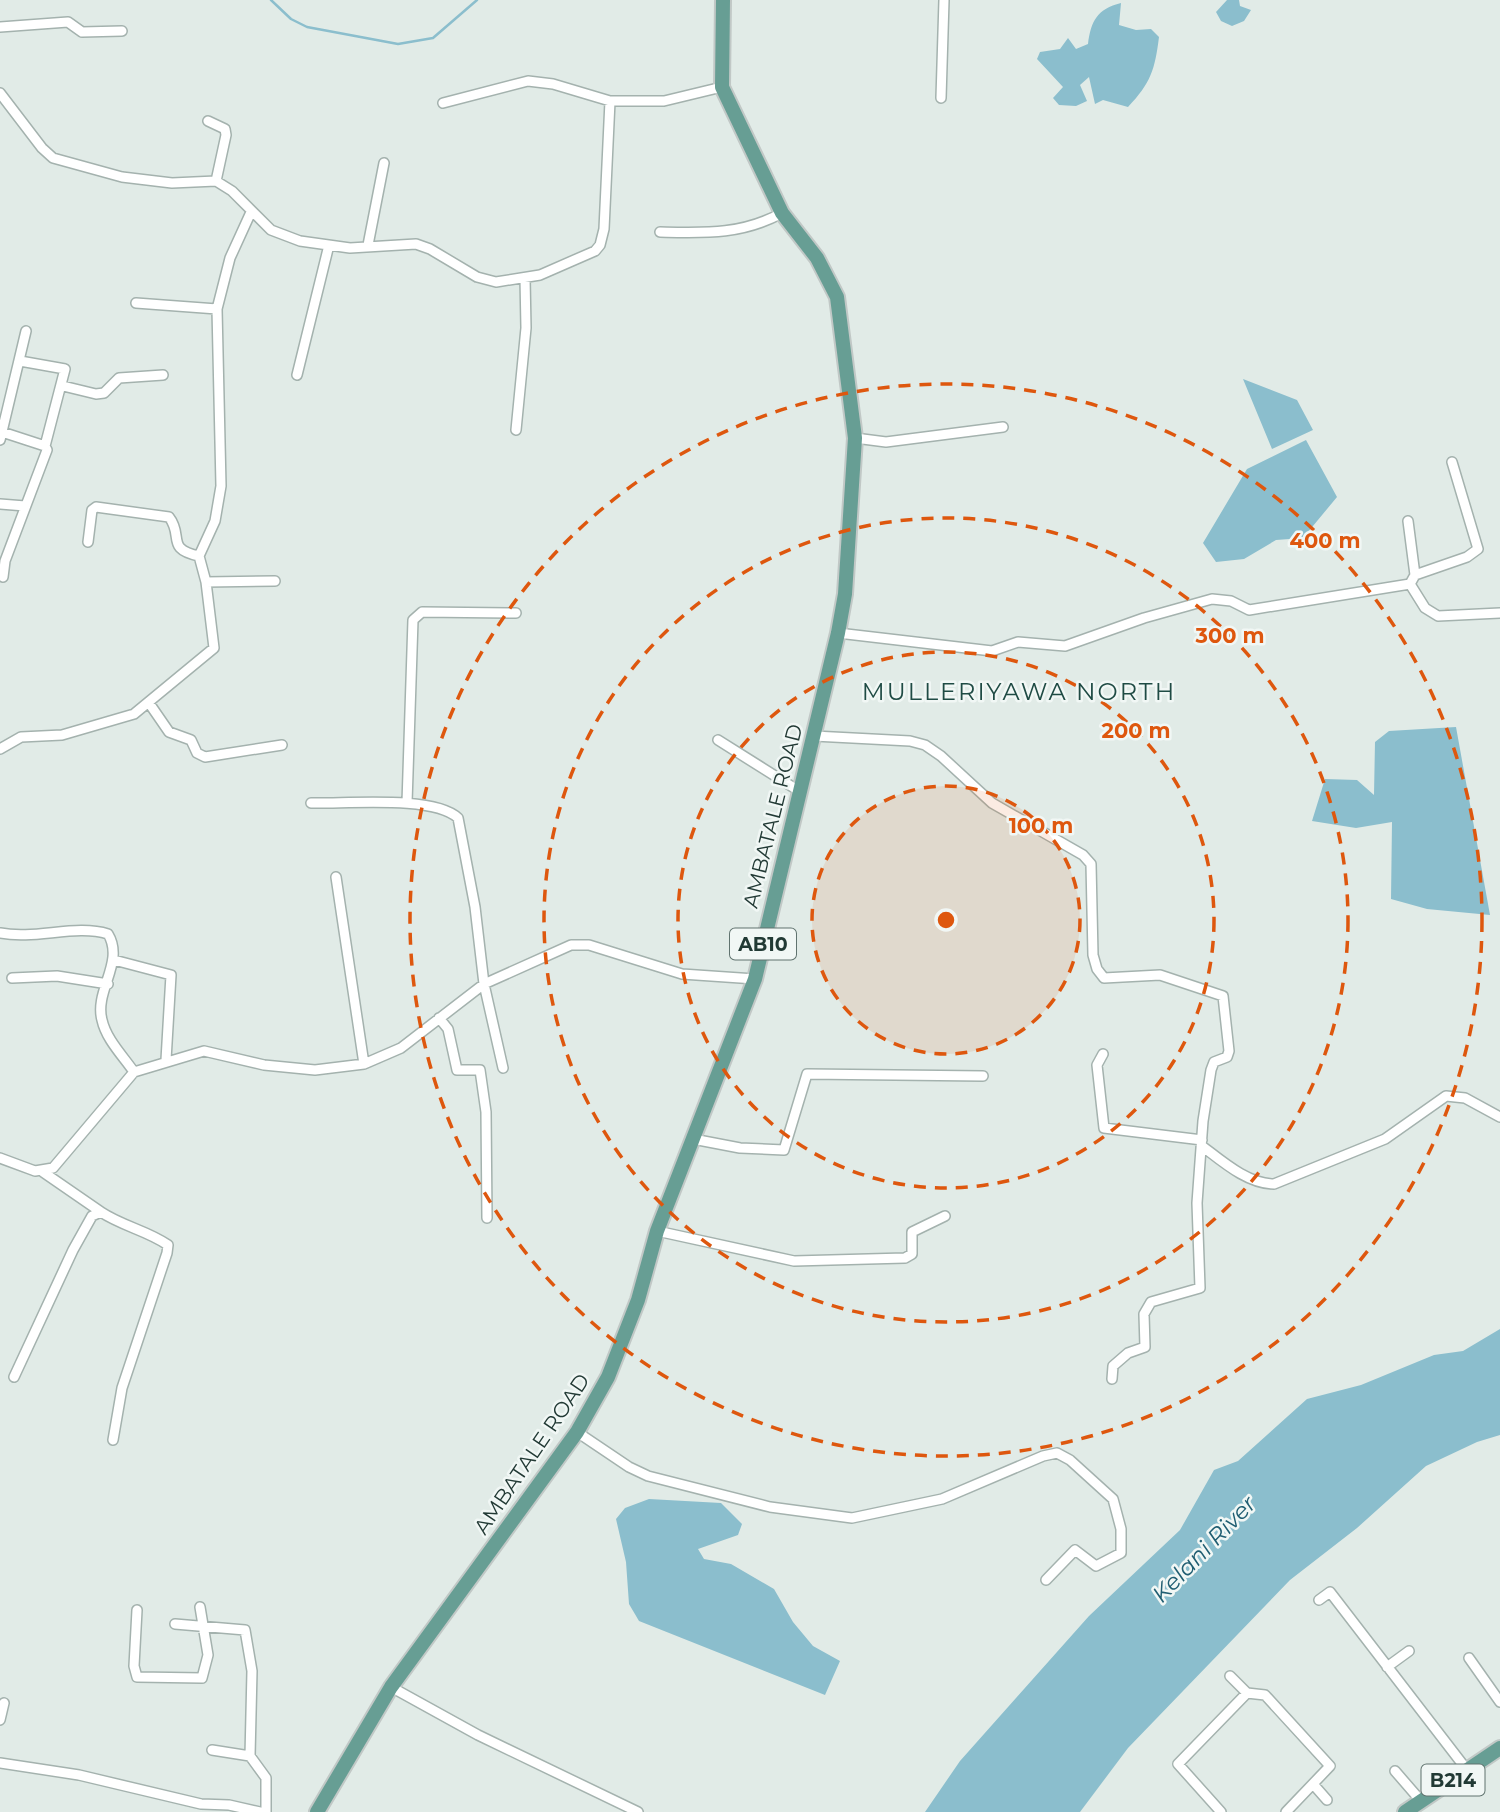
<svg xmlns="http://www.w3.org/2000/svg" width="1500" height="1812" viewBox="0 0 1500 1812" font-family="Montserrat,sans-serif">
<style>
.water{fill:#8bbecd}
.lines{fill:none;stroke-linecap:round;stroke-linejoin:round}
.stream{stroke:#8bbecd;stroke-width:2.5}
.street-casing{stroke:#a4b2ae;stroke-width:12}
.primary-casing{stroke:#c1c8c6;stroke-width:18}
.street{stroke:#fff;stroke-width:9}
.primary{stroke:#679e94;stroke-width:14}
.ring{fill:none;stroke:#de570e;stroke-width:3.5;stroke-dasharray:12 9}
.labels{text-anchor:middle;stroke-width:5;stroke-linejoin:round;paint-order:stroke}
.shield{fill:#f1f7f5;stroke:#60736f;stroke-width:2}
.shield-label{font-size:19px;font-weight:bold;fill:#223a35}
.street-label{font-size:21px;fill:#223a35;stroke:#f1f7f5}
.water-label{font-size:23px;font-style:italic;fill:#205e72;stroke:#f1f7f5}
.quarter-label{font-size:24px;letter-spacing:2px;fill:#1f4b44;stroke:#f1f7f5}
.centre{fill:#de570e;stroke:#f1f7f5;stroke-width:3.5}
.ring-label{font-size:21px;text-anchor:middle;font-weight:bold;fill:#de570e;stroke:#f1f7f5;stroke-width:5;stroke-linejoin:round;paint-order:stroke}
</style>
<rect width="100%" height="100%" fill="#e1ebe7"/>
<path class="water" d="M1227,0H1239L1240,6L1251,10L1244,21L1232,26L1221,21L1216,12Z
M1121,3L1119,25L1136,30L1151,29L1159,37C1155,69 1151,83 1128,107L1103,100L1095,104L1089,77L1080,85L1087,101L1076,106L1059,105L1053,98L1063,87L1037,59L1040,52L1060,49L1068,38L1076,49L1088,44C1091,21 1097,9 1121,3Z
M1243,379L1297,400L1313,430L1272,449Z
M1306,440L1337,497L1303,538L1276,540L1244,559L1216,562L1203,543L1247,469Z
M1456,727L1490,915L1427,909L1391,899L1392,822L1356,828L1312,821L1325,779L1357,780L1374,795L1375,742L1389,731Z
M1500,1329V1435L1477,1442L1426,1466L1357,1528L1290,1580L1128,1748L1080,1812H925L960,1761L1089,1616L1180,1530L1214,1470L1238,1461L1307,1399L1361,1385L1434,1355L1463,1351Z
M649,1499L721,1503L742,1524L738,1535L698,1549L704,1559L731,1564L774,1589L793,1622L813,1646L840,1661L825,1695L639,1621L629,1604L626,1562L616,1519L625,1508Z"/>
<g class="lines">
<path class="stream" d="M271,0L291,19L307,27L398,44L433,38L477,0"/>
<g class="street-casing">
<path id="street" d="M0,27L68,22L82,32L122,31
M0,93L42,148L53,158L122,177L172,183L216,181L232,191L271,230L300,241L350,248L416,244L430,249L477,277L496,282L540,275L595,251L600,245L604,229L610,101H664L722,87
M941,98L944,0
M443,103L528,81L553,84L610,101
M208,121L225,129L226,135L216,181
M660,232C705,233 741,235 782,213
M368,245L384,163
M136,303L217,309
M297,375L329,245
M63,386L96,394L104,393L119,378L163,375
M516,430L526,328L525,278
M2,432L45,446L65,369L20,361
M855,438L886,442L1003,427
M0,440L26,331
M0,504L25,506
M88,542L92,510L96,507L169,517C184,536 165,549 199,556
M1415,575L1467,557L1478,549L1452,462
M3,577L5,561L47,450L45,446
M206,582L275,581
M1410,584L1425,608L1438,616L1500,613
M838,633L992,651L1018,642L1065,646L1144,618L1212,599L1231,601L1249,610L1410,584L1415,575L1408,521
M149,703L169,732L191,740L197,753L205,757L282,745
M814,736L910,741L925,745L941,756L992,803L1083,855L1091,864L1093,955L1097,969L1104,978L1160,975L1223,996L1229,1051L1227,1057L1214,1062L1211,1070L1203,1121L1197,1203L1200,1288L1151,1302L1144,1314L1145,1347L1128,1353L1113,1366L1112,1379
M718,740L799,791
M0,749L21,737L62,735L134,714L214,648L206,582L199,556L215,521L221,486L217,309L230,258L251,212
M311,803C345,804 434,795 458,818L475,907L484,984L503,1068
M407,803L413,620L422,612L516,613
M336,877L364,1064
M0,933C35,940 76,924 108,934C125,962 94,991 102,1020C106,1039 123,1056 134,1072
M114,960L171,975L166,1060
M12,978L57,976L108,984
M439,1018L448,1029L457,1070H480L486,1112L487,1218
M1103,1054L1097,1065L1104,1128L1202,1140
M693,1139L740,1148L784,1150L807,1074L983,1076
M1202,1146C1223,1162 1248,1184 1274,1184L1385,1139L1446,1096L1465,1098L1500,1117
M0,1158L35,1171L53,1168L134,1072L204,1051L264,1065L315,1070L364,1064L401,1048L484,984L571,945H589L682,974L755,979
M43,1172L101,1212
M657,1231L794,1261L905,1258L912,1254V1232L945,1216
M14,1377L73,1250L92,1216L101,1212C122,1226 148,1231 168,1245L167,1253L122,1388L113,1440
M577,1432L629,1467L648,1476L770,1507L852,1518L942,1499L1043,1456L1057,1453L1070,1460L1113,1499L1121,1529V1553L1096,1566L1075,1550L1046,1580
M1319,1600L1330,1592L1467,1770
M137,1610L134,1666L137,1677L202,1678L208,1655L200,1607
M175,1624L245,1630L252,1671L250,1756
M1469,1658L1500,1702
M1387,1667L1409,1651
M1230,1676L1247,1693
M391,1687L478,1735L638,1812
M0,1720L4,1703
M212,1750L250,1756L266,1778V1812
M0,1763L79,1775L201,1804L229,1805L260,1812
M1395,1771L1421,1801
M1313,1784L1327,1800
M1221,1812L1178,1764L1247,1693L1265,1695L1330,1766L1286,1812"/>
</g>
<g class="primary-casing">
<path id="primary" d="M317,1812L391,1687L577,1432L608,1377L638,1300L657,1231L755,979L838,633L845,594L855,438L837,297L817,258L782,213L722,87L723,0
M1405,1812L1500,1748"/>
</g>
<use href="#street" class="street"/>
<use href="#primary" class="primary"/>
</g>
<circle cx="946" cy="920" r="134" fill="#de570e" fill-opacity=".12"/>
<g class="ring">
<circle cx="946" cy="920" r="134"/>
<circle cx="946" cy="920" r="268"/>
<circle cx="946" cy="920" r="402"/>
<circle cx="946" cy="920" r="536"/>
</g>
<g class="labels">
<g class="shield">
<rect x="730" y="928.5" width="66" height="31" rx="5"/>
<rect x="1421.5" y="1764.5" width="63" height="31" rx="5"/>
</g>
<g class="shield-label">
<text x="763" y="951">AB10</text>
<text x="1453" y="1787">B214</text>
</g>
<g class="street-label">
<text transform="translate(773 816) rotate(-76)" y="7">AMBATALE ROAD</text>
<text transform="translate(532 1454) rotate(-56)" y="7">AMBATALE ROAD</text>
</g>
<g class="water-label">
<text transform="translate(1204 1549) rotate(-46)" y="8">Kelani River</text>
</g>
<g class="quarter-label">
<text x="1019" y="700">MULLERIYAWA NORTH</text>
</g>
</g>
<circle cx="946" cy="920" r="10" class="centre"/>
<g class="ring-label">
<text x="1325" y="548">400 m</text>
<text x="1230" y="643">300 m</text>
<text x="1136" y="738">200 m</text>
<text x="1041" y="833">100 m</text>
</g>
</svg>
